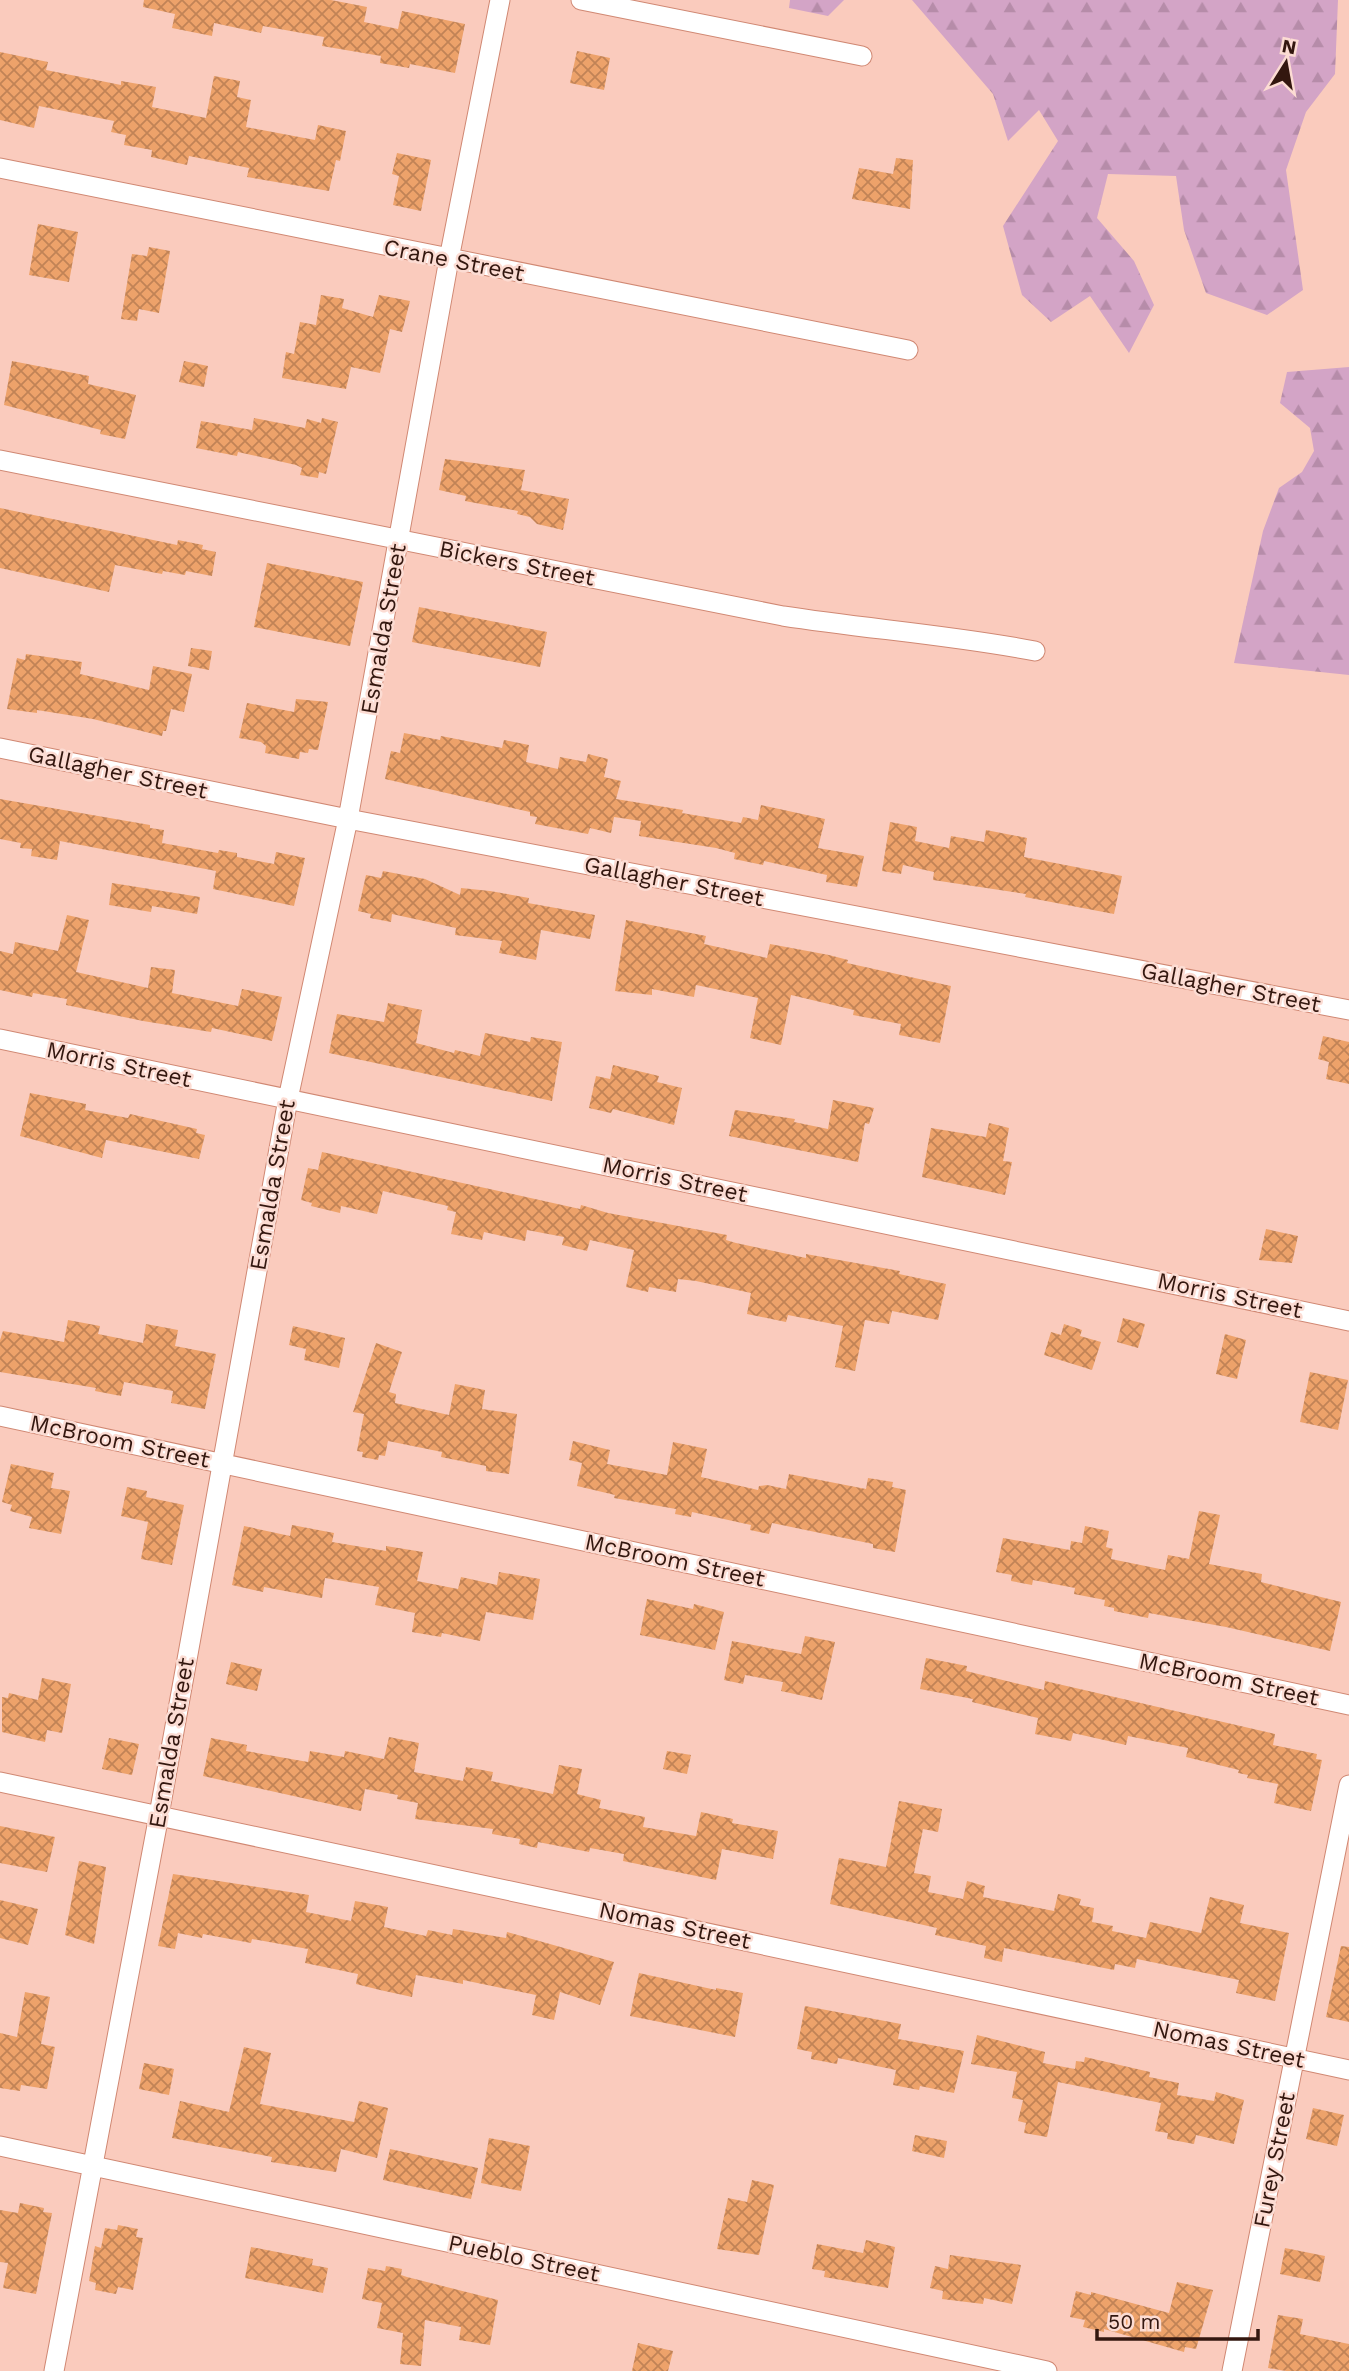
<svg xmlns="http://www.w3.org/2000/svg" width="1349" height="2371" viewBox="0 0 1349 2371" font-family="'Work Sans',sans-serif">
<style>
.forest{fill:url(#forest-firs)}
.building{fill:url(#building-cross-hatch)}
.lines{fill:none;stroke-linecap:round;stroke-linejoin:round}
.minor-casing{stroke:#d08873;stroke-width:21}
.minor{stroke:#fff;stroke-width:19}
.labels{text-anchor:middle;stroke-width:5;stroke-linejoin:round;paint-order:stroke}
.street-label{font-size:23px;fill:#33170f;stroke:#fcdcd3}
</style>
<defs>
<pattern id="forest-firs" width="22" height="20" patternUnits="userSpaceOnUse" patternTransform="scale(1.75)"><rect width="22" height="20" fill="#d3a4c6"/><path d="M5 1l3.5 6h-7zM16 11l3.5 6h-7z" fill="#b68ca9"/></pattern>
<pattern id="building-cross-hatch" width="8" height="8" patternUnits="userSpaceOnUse" patternTransform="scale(1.75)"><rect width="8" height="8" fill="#eda26a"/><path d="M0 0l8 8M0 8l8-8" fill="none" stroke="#c18356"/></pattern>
</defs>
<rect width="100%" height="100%" fill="#facbbd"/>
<path class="forest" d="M790,0H844L828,16L789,8Z
M912,0H1338L1335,74L1306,112L1286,170L1303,290L1267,315L1206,293L1184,230L1176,176L1108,174L1097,218L1134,261L1154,305L1129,353L1090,296L1051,322L1022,295L1003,226L1058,141L1039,110L1008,141L993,94Z
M1349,367V675L1234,663L1263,531L1279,488L1302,472L1314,451L1310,428L1280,403L1287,372Z"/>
<path class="building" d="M144,0H331L367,7L364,22L398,29L402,11L465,24L455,73L410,64L409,68L380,63L381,56L322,46L324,37L263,26L261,33L214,23L212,36L172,28L175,14L143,7Z
M577,51L610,58L604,90L570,83Z
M0,52L48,62L46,70L121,85V81L156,87L152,107L206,118L214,76L240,81L237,97L251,100L246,127L315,140L318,125L346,131L340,161L336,160L329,191L247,177L249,168L189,156L187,165L151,157L152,150L124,145L126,135L111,132L114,121L39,106L34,128L0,120Z
M397,153L431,160L421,211L393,205L399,176L392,174Z
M896,158L913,160L910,209L852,199L859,168L893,174Z
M38,224L78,232L69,282L29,275Z
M149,247L170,251L159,313L139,309L137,321L121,319L132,254L147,256Z
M321,295L344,299L342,308L373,317L379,295L410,301L402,332L390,329L380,373L351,367L346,389L282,378L286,352L294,354L300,322L316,325Z
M12,361L89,376L88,384L136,395L125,439L100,434L101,430L4,405Z
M184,361L208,366L204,387L179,382Z
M254,418L305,428L307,419L321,423L322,418L338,422L326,474L319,472L318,478L300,475L302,468L296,465L238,452L237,456L196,448L201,421L252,430Z
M445,459L525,470L521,490L569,499L563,530L537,524L530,517L517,514L518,511L465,501L466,496L439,490Z
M0,508L177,545L178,540L203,545L202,549L216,552L212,576L186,571L185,575L163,571L162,574L115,565L109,592L0,568Z
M267,563L363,582L350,646L254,627Z
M419,607L547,632L540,667L412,642Z
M191,648L212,651L209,670L188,666Z
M26,654L82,662L80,674L149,690L153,666L192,674L184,712L171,709L166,731H163L162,736L93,719L37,710V713L7,709L17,658L25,660Z
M296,699L328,702L318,750L309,749L308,753L300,752L299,759L265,753L266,746L261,742L239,738L247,703L294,712Z
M404,733L440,740L441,736L502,748L504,740L529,745L526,762L558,769L560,757L586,762L588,754L608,759L604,777L621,781L616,799L683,810L682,813L741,823L743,817L758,820L761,805L825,819L818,848L864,856L857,887L826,882L827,875L764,861L763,865L734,859L735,853L716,848L639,836L641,821L614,817L611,833L590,828L588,834L535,824L537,817L530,816V812L385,779L391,751L400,753Z
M0,799L150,825V828L164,830L162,843L218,853L219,850L237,853V857L274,864L276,852L305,858L294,906L213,889L216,871L60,841L57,860L31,856L32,849L20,848L21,843L0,839Z
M890,822L917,827L915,841L949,848L951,836L984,842L986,830L1027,838L1024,857L1122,876L1114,914L1025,897L1026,894L933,880L934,872L903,865L901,874L882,871Z
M383,871L425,879L460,895L461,888L490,891L529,898L528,903L595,915L590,939L541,930L536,960L499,953L502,941L455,935L456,928L392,914L391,922L370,918L371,914L358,911L366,875L381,878Z
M112,883L200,897L197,914L152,906L151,912L109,905Z
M67,915L89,920L76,972L148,988L151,967L175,970L172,993L238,1006L242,989L282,997L272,1041L212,1028L211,1032L143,1021L66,1005L67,999L33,993L32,997L0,990V951L13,954L15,942L58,951Z
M626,920L706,936L704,944L767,958L770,944L829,955L848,960L847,963L951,986L940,1043L899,1035L901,1024L853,1015L854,1010L791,995L781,1045L750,1038L758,998L696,985L694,997L652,989V995L615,991Z
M388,1003L422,1010L416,1043L454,1053L455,1050L480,1056L485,1033L530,1042L531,1037L562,1042L552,1101L329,1053L337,1014L384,1022Z
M1323,1036L1349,1042V1084L1326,1079L1329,1062L1318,1059Z
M613,1065L659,1076L657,1082L682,1088L674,1125L613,1109L611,1113L589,1108L596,1076L610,1079Z
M30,1093L86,1104L85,1110L128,1118L130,1114L197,1129L196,1133L205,1135L199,1159L106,1140L102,1158L20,1136Z
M833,1100L874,1108L869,1124L865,1123L858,1162L729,1136L735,1110L795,1119L794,1122L828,1129Z
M989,1123L1009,1128L1003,1161L1012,1162L1005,1195L922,1177L931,1128L986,1137Z
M322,1152L580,1209L581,1205L608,1213L727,1235L726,1240L736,1243L806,1258V1254L900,1271L899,1274L946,1284L938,1320L892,1311L889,1324L865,1320L855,1371L835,1367L843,1326L788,1315L786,1322L747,1314L751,1293L696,1281L678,1279L676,1292L649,1287L648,1292L626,1287L634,1250L590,1240L587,1251L562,1245L564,1237L527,1230L525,1241L484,1232L482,1240L451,1234L456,1212L447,1210L448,1206L383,1191L377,1214L341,1206L340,1213L311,1206L312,1203L301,1200L308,1168L318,1170Z
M1266,1229L1298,1236L1292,1263L1259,1260Z
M1123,1318L1145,1324L1138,1348L1117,1342Z
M68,1320L100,1326L98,1334L143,1343L146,1324L178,1330L175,1346L216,1354L205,1409L171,1403L173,1391L124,1382L121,1396L95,1391L96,1388L0,1372V1340L3,1331L64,1342Z
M1064,1324L1082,1330L1080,1336L1101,1342L1092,1370L1044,1355L1051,1332L1061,1335Z
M293,1326L345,1338L339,1368L304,1360L306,1349L289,1345Z
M1225,1334L1246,1340L1237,1379L1216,1374Z
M376,1343L402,1352L389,1392L396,1394L395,1403L449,1415L455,1384L485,1390L482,1409L517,1414L509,1474L486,1471V1466L441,1457L442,1452L388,1441L385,1456L379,1455L378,1460L362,1457L363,1452L357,1451L364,1414L353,1412Z
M1310,1372L1348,1380L1338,1430L1300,1422Z
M573,1441L610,1450L607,1464L667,1475L673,1442L707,1449L701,1477L758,1490L759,1486L767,1485L786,1489L789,1474L866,1489L868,1478L893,1482L892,1487L906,1490L895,1552L873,1548V1544L772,1523L769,1534L750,1530L751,1525L692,1512L691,1517L675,1514L676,1509L614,1498L615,1495L577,1486L582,1463L569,1460Z
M11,1464L54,1473L51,1488L70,1491L61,1534L29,1528L32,1517L10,1511L12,1505L2,1502Z
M127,1487L147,1491L146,1497L184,1505L172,1565L141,1559L148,1522L121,1516Z
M1199,1511L1220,1515L1209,1564L1262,1574L1261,1582L1341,1602L1330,1651L1226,1627L1149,1613L1148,1618L1114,1611V1608L1104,1606L1105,1600L1074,1594L1075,1588L1033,1580L1032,1585L1011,1581L1012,1575L996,1572L1003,1538L1070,1550L1071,1541L1082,1543L1085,1526L1109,1531L1106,1547L1113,1549L1111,1559L1165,1570L1168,1555L1189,1559Z
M292,1525L334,1533L332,1542L386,1551V1546L423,1552L417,1581L458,1589L461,1577L497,1585L499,1572L540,1579L533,1620L486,1612L480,1641L442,1633L441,1637L412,1632L415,1613L375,1605L379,1587L325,1578L322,1598L264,1587L263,1592L232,1585L244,1526L290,1536Z
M647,1599L693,1609L694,1604L724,1612L715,1650L640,1635Z
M805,1636L835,1642L822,1700L781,1691L783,1682L745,1675L743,1684L724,1680L732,1641L801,1654Z
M926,1658L967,1666L966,1671L1044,1690L1045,1681L1275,1734L1273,1745L1317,1754L1316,1759L1322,1760L1311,1811L1274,1803L1278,1784L1247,1778L1248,1775L1238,1773L1239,1770L1186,1757L1188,1748L1128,1736L1126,1745L1073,1733L1071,1741L1035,1734L1038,1718L972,1702L973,1699L920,1689Z
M231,1662L262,1669L257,1691L226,1684Z
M42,1678L71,1684L62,1733L47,1730L45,1742L2,1732V1697L8,1698L9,1693L38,1700Z
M389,1737L419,1743L414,1772L463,1781L466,1767L493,1772L491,1781L553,1794L559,1765L582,1769L577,1794L601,1800L599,1808L645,1817L643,1827L696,1836L701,1812L733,1819L732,1823L778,1831L773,1859L722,1849L716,1880L623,1861L624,1854L590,1848L589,1852L538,1842L537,1848L519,1844L520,1839L492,1834L493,1829L415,1819L418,1803L397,1799L398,1795L365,1789L361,1811L203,1776L211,1738L247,1745L246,1751L308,1762L310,1751L344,1757L345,1751L384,1759Z
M109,1738L139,1744L132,1775L102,1769Z
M667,1751L691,1755L687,1774L663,1769Z
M899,1801L942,1809L938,1832L923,1829L914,1873L931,1876L928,1892L963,1899L967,1881L985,1886L983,1897L1054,1911L1058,1894L1081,1899L1079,1905L1094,1908L1092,1922L1113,1926L1112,1931L1146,1938L1150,1922L1201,1933L1210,1897L1244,1905L1240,1923L1289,1933L1275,2001L1236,1993L1239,1980L1137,1959L1135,1968L1115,1964L1114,1970L1004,1948L1002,1962L984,1958L986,1946L935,1935L937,1928L830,1904L839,1858L886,1867Z
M0,1826L55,1837L47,1872L0,1863Z
M79,1861L106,1867L94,1944L65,1935Z
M173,1874L309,1895L306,1912L351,1921L355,1901L388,1907L384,1927L426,1936L428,1930L452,1935L453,1929L506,1938L507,1932L614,1962L600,2005L560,1992L554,2020L532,2015L536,1995L463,1980V1984L416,1975L412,1997L380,1990L356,1984L358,1974L305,1963L308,1949L252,1939L251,1943L203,1934L202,1938L178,1933L175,1949L158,1946Z
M0,1900L38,1909L28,1945L0,1938Z
M1341,1946L1349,1947V2022L1326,2017Z
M639,1973L716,1990V1988L743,1993L735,2037L630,2016Z
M25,1992L50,1997L41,2044L55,2047L47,2089L21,2085L20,2091L0,2088V2033L17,2037Z
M805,2006L901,2024L898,2039L964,2051L954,2093L920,2086L919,2090L893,2085L896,2070L838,2058L837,2064L811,2059L812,2052L797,2049Z
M977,2035L1045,2052L1043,2063L1075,2069L1076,2061L1084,2062L1085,2057L1150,2072L1149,2077L1179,2083L1177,2095L1214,2101L1216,2092L1244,2100L1234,2144L1196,2135L1194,2144L1167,2139L1168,2133L1155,2131L1161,2103L1058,2082L1047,2137L1024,2133L1026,2123L1018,2121L1023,2100L1012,2098L1017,2072L971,2064Z
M244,2047L271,2053L260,2104L354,2122L359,2101L388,2108L377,2158L341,2149L336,2172L271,2162L272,2157L172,2138L180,2101L229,2112Z
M144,2063L174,2069L169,2095L139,2089Z
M1313,2108L1344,2115L1337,2146L1306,2139Z
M915,2135L947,2141L944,2158L912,2151Z
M489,2138L530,2146L521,2191L481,2183Z
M390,2149L478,2168L471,2199L383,2180Z
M752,2180L774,2185L759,2255L717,2249L728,2198L747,2202Z
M20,2203L44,2208L43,2212L52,2213L36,2294L3,2288L8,2263L0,2262V2210L18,2213Z
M118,2225L138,2229L136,2237L143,2238L133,2290L118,2287L116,2294L95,2290L96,2283L89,2281L95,2246L101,2248L105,2228L117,2230Z
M866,2240L895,2247L888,2288L824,2277L825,2271L812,2269L817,2244L863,2253Z
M251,2247L313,2259L312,2265L328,2268L323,2293L245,2278Z
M1285,2248L1325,2256L1320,2282L1280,2274Z
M950,2255L1021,2265L1012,2304L984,2298L983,2304L942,2299L943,2291L930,2288L935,2266L948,2269Z
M386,2266L402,2269L401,2275L407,2277L498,2300L490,2345L459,2340L461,2327L425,2320L421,2366L400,2364L403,2333L377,2328L382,2303L362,2299L368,2268L385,2271Z
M1177,2282L1213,2290L1196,2349L1185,2347L1184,2352L1104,2329V2332L1083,2327L1085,2320L1070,2317L1076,2291L1091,2295V2292L1169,2313Z
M1278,2315L1303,2319L1300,2334L1349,2344V2371H1286L1268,2368Z
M638,2343L673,2351L668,2371H632Z"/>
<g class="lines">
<g class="minor-casing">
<path id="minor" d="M581,0L862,56
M0,168L908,350
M0,460L783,616C867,629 952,635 1035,651
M0,748L348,819L1349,1010
M0,1039L1349,1321
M0,1416L1349,1705
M0,1782L1349,2070
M0,2146L1047,2371
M54,2371L159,1815L288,1099L348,819L449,259L500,0
M1232,2371L1349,1785"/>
</g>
<use href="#minor" class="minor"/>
</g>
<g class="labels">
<g class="street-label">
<text transform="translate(454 260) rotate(11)" y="8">Crane Street</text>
<text transform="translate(517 563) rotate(11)" y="8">Bickers Street</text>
<text transform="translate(383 629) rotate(-80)" y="8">Esmalda Street</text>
<text transform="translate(118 772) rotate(12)" y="8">Gallagher Street</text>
<text transform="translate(674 881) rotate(11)" y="8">Gallagher Street</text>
<text transform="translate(1231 987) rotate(11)" y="8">Gallagher Street</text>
<text transform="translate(119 1064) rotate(12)" y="8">Morris Street</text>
<text transform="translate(675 1179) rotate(12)" y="8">Morris Street</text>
<text transform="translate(272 1185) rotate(-80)" y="8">Esmalda Street</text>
<text transform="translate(1230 1295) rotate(12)" y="8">Morris Street</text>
<text transform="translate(120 1441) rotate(12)" y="8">McBroom Street</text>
<text transform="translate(675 1560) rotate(12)" y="8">McBroom Street</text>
<text transform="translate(1229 1679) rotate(12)" y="8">McBroom Street</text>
<text transform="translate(171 1743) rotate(-80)" y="8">Esmalda Street</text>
<text transform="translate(675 1925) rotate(12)" y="8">Nomas Street</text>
<text transform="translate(1229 2044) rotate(12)" y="8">Nomas Street</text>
<text transform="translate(1274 2160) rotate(-79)" y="8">Furey Street</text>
<text transform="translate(524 2258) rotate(12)" y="8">Pueblo Street</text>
</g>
</g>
<g transform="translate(1286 63) rotate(11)" stroke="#fcdcd3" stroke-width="5" paint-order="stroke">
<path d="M0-5L12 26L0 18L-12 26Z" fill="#33170f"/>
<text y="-10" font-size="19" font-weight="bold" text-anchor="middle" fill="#33170f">N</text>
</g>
<path d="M1097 2329v10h161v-10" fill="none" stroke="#33170f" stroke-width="3.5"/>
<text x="1108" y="2329" font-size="21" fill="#33170f" stroke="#fcdcd3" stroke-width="5" paint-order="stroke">50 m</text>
</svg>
